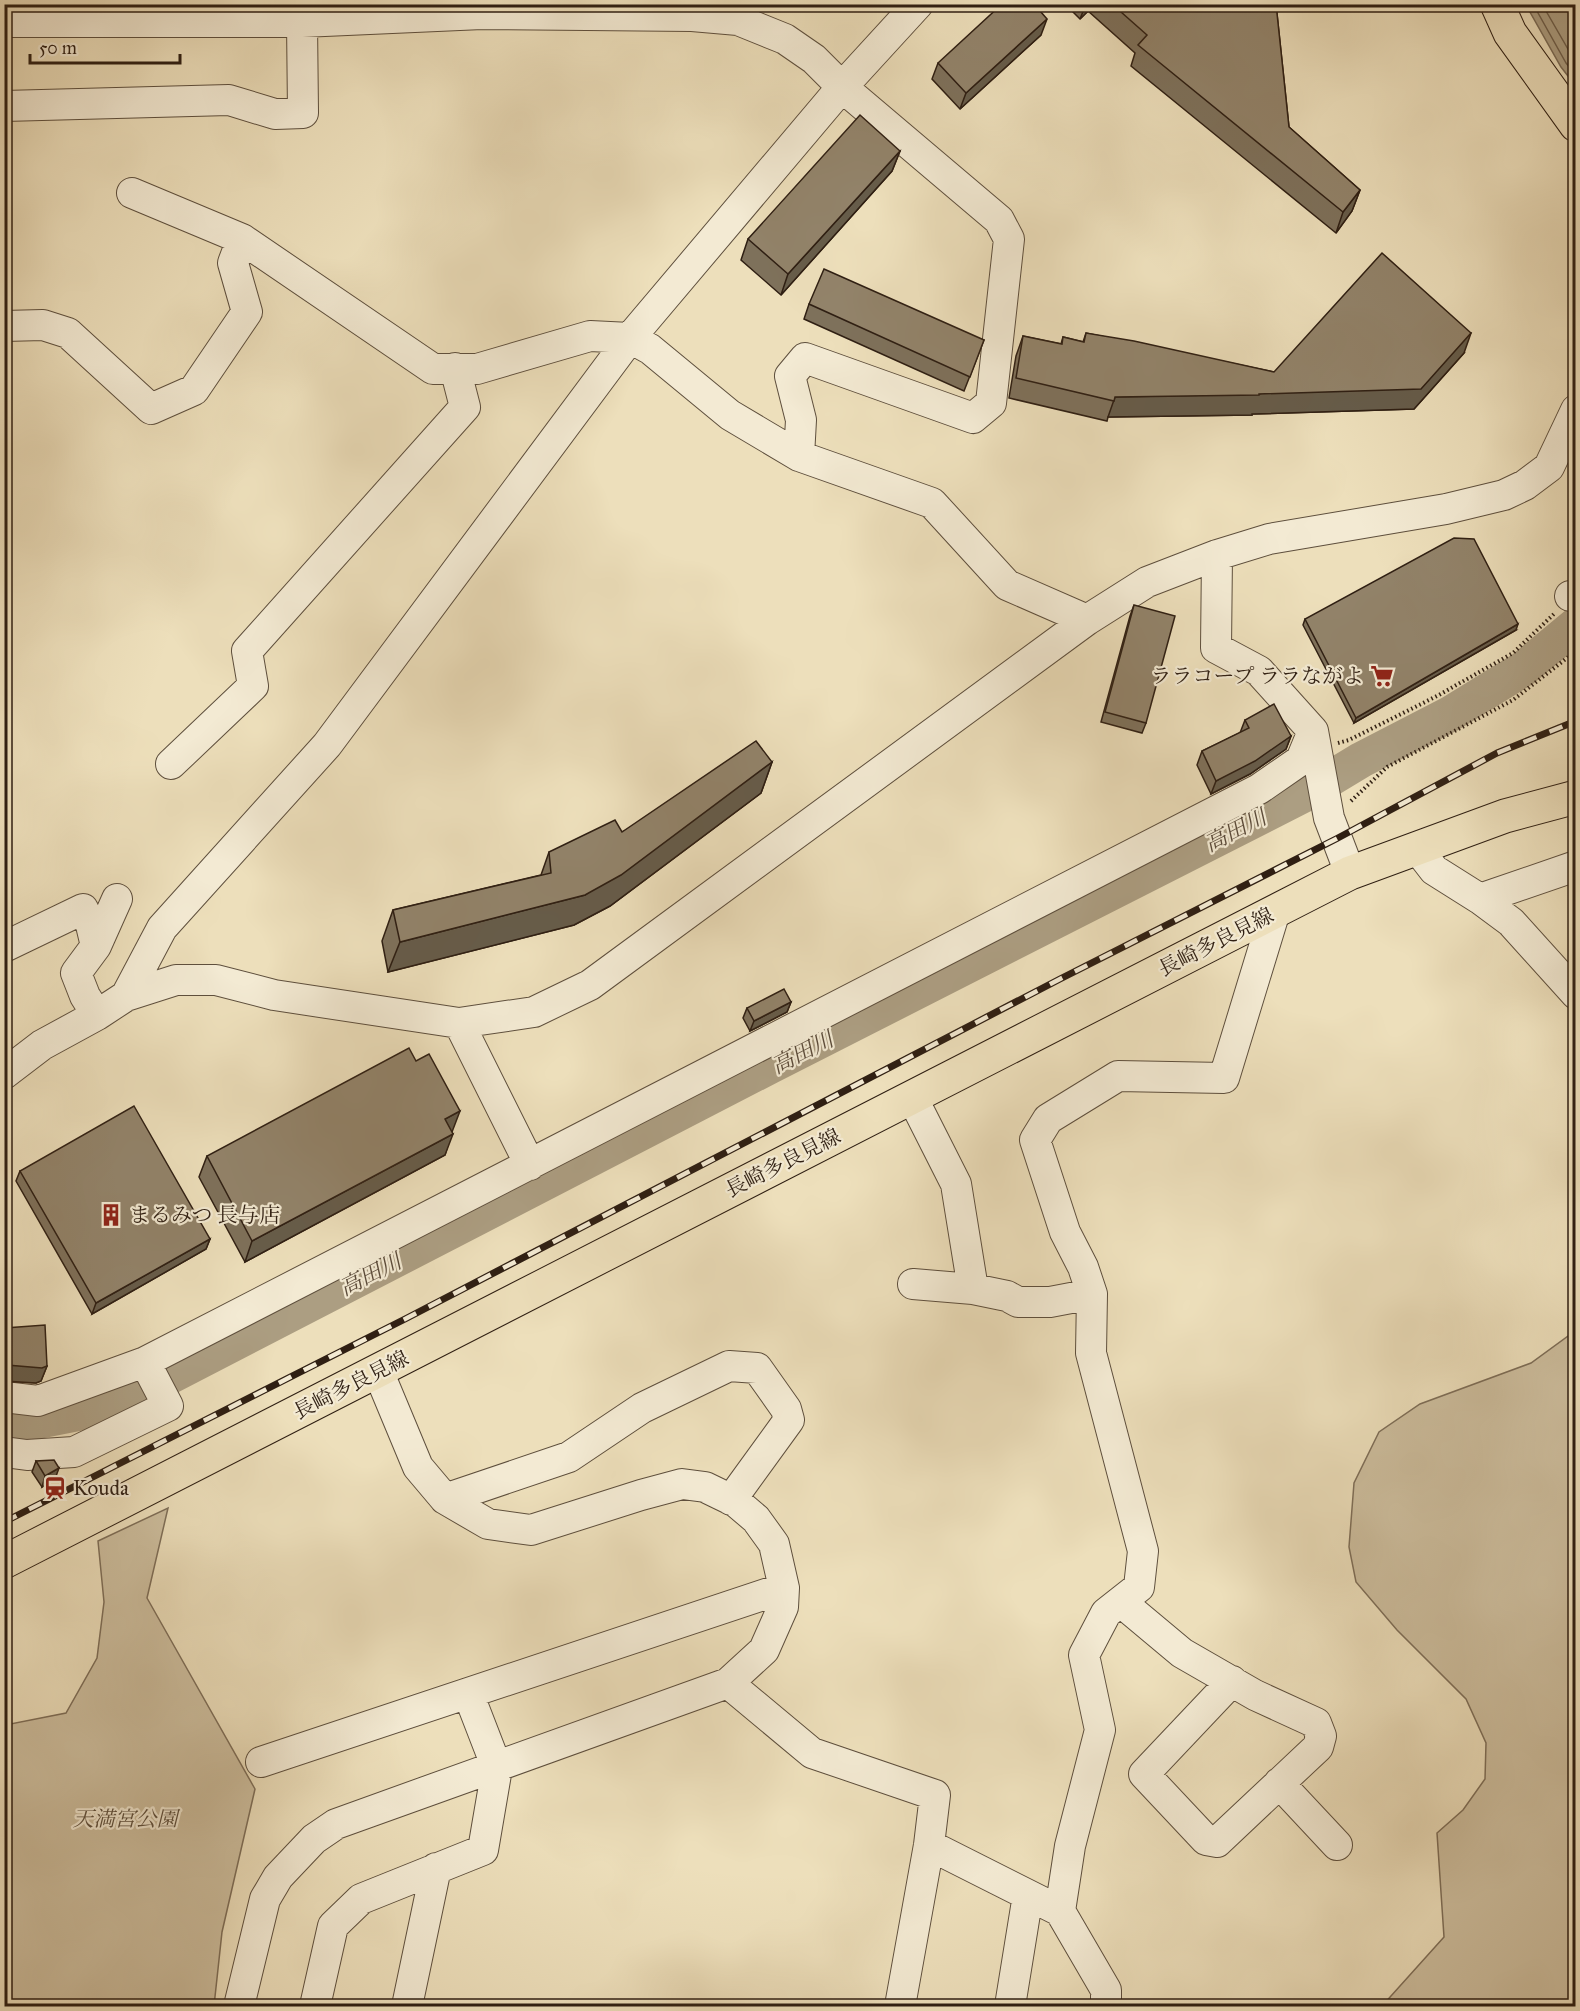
<svg xmlns="http://www.w3.org/2000/svg" width="1580" height="2011" viewBox="0 0 1580 2011" font-family="'IM FELL Great Primer','Noto Serif JP',serif">
<style>
.green{fill:#cdbe9e;stroke:#7e6e58;stroke-width:1.5}
.water{fill:#ac9e82;stroke:#7a6b56;stroke-width:1.5}
.lines{fill:none;stroke-linecap:round;stroke-linejoin:round}
.shore{stroke:#6e5e4a;stroke-width:1.5}
.river{stroke:#ac9e82;stroke-width:36}
.minor-casing{stroke:#5e4f3d;stroke-width:32}
.major-casing{stroke:#2f1f13;stroke-width:35}
.path{stroke:#2f1f13;stroke-width:4;stroke-dasharray:1.5 3;stroke-linecap:butt}
.minor{stroke:#f3ead3;stroke-width:30}
.major{stroke:#eddfbb;stroke-width:33}
.rail-casing{stroke:#2f1f13;stroke-width:7}
.rail{stroke:#f3ead3;stroke-width:4.5;stroke-dasharray:14;stroke-linecap:butt}
.wall{fill:#7e715b;stroke:#2f1f13;stroke-width:1.5}
.shaded-wall{fill:#665c4a;stroke:#2f1f13;stroke-width:1.5}
.building{fill:#92836a;stroke:#2f1f13;stroke-width:1.5}
.labels{text-anchor:middle;stroke-width:4.5;stroke-linejoin:round;paint-order:stroke}
.poi-label{font-size:21px;fill:#2f1f13;stroke:#f3ead3;text-anchor:start}
.street-label{font-size:21px;fill:#2f1f13;stroke:#f3ead3}
.park-label{font-size:21px;font-style:italic;fill:#5e4f3d;stroke:#f3ead3}
.water-label{font-size:22px;font-style:italic;fill:#5b4b3a;stroke:#f3ead3}
</style>
<rect width="100%" height="100%" fill="#eddfbb"/>
<filter id="stains"><feTurbulence type="fractalNoise" baseFrequency=".00333" numOctaves="4"/><feColorMatrix values="0 0 0 0 .2 0 0 0 0 .09 0 0 0 0 .02 0 0 0 .5 -.17"/></filter>
<radialGradient id="worn" r=".72"><stop offset=".6" stop-color="#630" stop-opacity="0"/><stop offset="1" stop-color="#630" stop-opacity=".3"/></radialGradient>
<path class="green" d="M1575,1331V2006H1382L1444,1937L1437,1833L1463,1810L1485,1779L1486,1743L1466,1699L1397,1630L1356,1582L1349,1547L1354,1483L1379,1432L1420,1404L1531,1363Z
M168,1508L147,1598L255,1789L222,1932L214,2006H5V1725L66,1713L97,1658L104,1602L98,1541Z"/>
<path class="water" d="M1526,5H1575V85L1561,67Z"/>
<g class="lines">
<path class="shore" d="M1533,4L1566,63L1576,75
M1542,4L1576,63"/>
<path class="river" d="M4,1419L32,1422L88,1411L126,1399L770,1066L1303,795L1361,760L1450,714L1523,669L1576,625"/>
<g class="minor-casing">
<path id="minor" d="M4,22H302L482,14L692,16L738,20L785,39L814,59L842,87L999,220L1009,239L991,403L973,418L805,358L790,376L801,420L799,456
M4,106L229,100L275,114L303,113L302,22
M132,193L242,239L433,369H477L590,336L630,338L650,349L730,415L799,456L932,503L1007,585L1087,620
M4,326L43,325L68,333L151,409L194,390L247,312L233,263L242,239
M1217,555L1216,648L1259,671L1313,731L1329,818L1350,873
M1570,596L1576,595
M171,764L253,686L247,651L465,407L455,368
M1417,848L1434,870L1480,899L1576,866
M1480,899L1511,922L1576,994
M96,946L117,899
M4,947L83,909L91,925L96,946L76,973L85,996L97,1015
M126,996L162,928L327,745L630,338L842,87L918,4
M459,1023L530,1165
M4,1074L42,1045L97,1015L126,996L176,980H216L274,995L459,1023L534,1012L590,985L1087,620L1147,582L1217,555L1269,539L1446,509L1504,495L1525,485L1549,467L1576,410
M912,1097L956,1184L973,1289L1007,1296L1018,1302H1050L1092,1294
M913,1284L973,1289
M4,1397L38,1401L145,1362L1259,789L1301,760L1313,731
M4,1452L27,1455L74,1452L168,1406L145,1362
M445,1499L569,1457L642,1408L729,1366L757,1368L786,1409L789,1420L731,1500
M1121,1602L1182,1653L1255,1695L1316,1723L1321,1736L1318,1747L1217,1842L1206,1840L1144,1774L1232,1681
M728,1683L812,1753L935,1795L929,1845L900,2006
M261,1762L784,1588
M1279,1783L1337,1845
M929,1845L1060,1911L1106,1990V2006
M1060,1911L1070,1846L1100,1730L1084,1655L1106,1613L1139,1587L1143,1551L1091,1353L1092,1294L1083,1267L1065,1232L1035,1140L1048,1119L1118,1076L1224,1078L1275,911
M239,2006L265,1899L278,1877L314,1839L336,1824L728,1683L764,1650L783,1607L784,1588L774,1544L756,1519L736,1502L705,1487L682,1484L641,1495L531,1530L488,1524L445,1499L418,1467L378,1371
M315,2006L333,1926L361,1899L483,1850L497,1768L468,1693
M407,2006L436,1868
M1010,2006L1028,1895"/>
</g>
<g class="major-casing">
<path id="major" d="M1497,4L1510,33L1576,125
M4,1562L1350,873L1505,816L1576,797"/>
</g>
<path class="path" d="M1338,743L1349,740L1437,696L1513,653L1556,612
M1351,801L1387,767L1513,700L1576,651"/>
<use href="#minor" class="minor"/>
<use href="#major" class="major"/>
<g class="rail-casing">
<path id="rail" d="M4,1522L407,1318L1060,979L1336,839L1497,753L1576,721"/>
</g>
<use href="#rail" class="rail"/>
</g>
<path class="wall" d="M1065,4H1276L1289,127L1360,190L1352,211L1336,233L1131,66L1135,53L1088,11L1080,19Z
M1041,35L960,109L932,79L938,63Z
M900,151L892,171L781,295L741,260L748,239Z
M809,304L984,340L964,391L804,319Z
M1086,333L1274,372L1464,353L1414,409L1252,414V415L1108,417L1107,421L1009,398L1016,356L1023,336L1061,344L1063,337L1083,342Z
M1134,605L1146,723L1142,733L1101,722L1130,616Z
M1305,619L1516,630L1354,723L1303,625Z
M1245,720L1291,736L1286,749L1250,774L1211,794L1197,765L1202,751L1240,733Z
M772,762L761,793L610,906L574,925L388,972L382,941L393,910L541,875L549,852L622,832Z
M791,1002L787,1012L750,1031L743,1018L747,1008Z
M452,1132L445,1155L245,1262L199,1177L207,1156Z
M20,1171L210,1239L206,1249L92,1314L16,1181Z
M4,1329L47,1366L41,1381L36,1383L4,1381Z
M36,1461L55,1479L42,1487L32,1472Z"/>
<path class="shaded-wall" d="M1086,4H1091L1088,11L1080,19Z
M1047,19L1041,35L960,109L966,93Z
M900,151L892,171L781,295L788,274Z
M1360,190L1352,211L1336,233L1343,212Z
M1471,333L1464,353L1414,409L1252,414V415L1108,417L1115,397L1259,394Z
M1518,624L1516,630L1354,723L1356,718Z
M1291,736L1286,749L1250,774L1211,794L1216,781Z
M772,762L761,793L610,906L574,925L388,972L400,942L585,895Z
M791,1002L787,1012L750,1031L754,1021Z
M460,1111L452,1132L437,1140L445,1119Z
M453,1134L445,1155L245,1262L252,1241Z
M210,1239L206,1249L92,1314L96,1303Z
M7,1365L47,1366L41,1381L36,1383L4,1381V1371Z
M59,1468L55,1479L42,1487L45,1476Z"/>
<path class="building" d="M1002,4H1034L1047,19L966,93L938,63Z
M1112,4H1276L1289,127L1360,190L1343,212L1138,45L1147,35Z
M860,115L900,151L788,274L748,239Z
M1382,253L1471,333L1421,389L1259,394V395L1115,397L1114,401L1016,378L1023,336L1062,344L1063,337L1084,342L1086,333L1134,341L1274,372Z
M824,269L984,340L970,377L809,304Z
M1454,538L1474,539L1518,624L1356,718L1305,619Z
M1134,605L1175,616L1146,723L1105,712Z
M1274,704L1291,736L1255,761L1216,781L1202,751L1249,728L1245,720Z
M756,741L772,762L621,875L585,895L400,942L393,910L551,873L549,852L615,820L622,832Z
M784,989L791,1002L754,1021L747,1008Z
M409,1048L416,1061L429,1054L460,1111L445,1119L453,1134L252,1241L207,1156Z
M134,1106L210,1239L96,1303L20,1171Z
M45,1325L47,1366L42,1368L7,1365L5,1328Z
M54,1460L59,1468L45,1476L36,1461Z"/>
<defs>
<g id="supermarket-bare" transform="scale(1.8)"><path d="M-6-5.5h2.5l.6 2H6L4.5 2H-2.5L-4.4-4H-6ZM-1.5 3.2a1.3 1.3 0 1 0 .1 0ZM3 3.2a1.3 1.3 0 1 0 .1 0Z" fill="#8f2418" stroke="#f3ead3" stroke-width="2.5" paint-order="stroke"/></g>
<g id="building-bare" transform="scale(1.8)"><path d="M-4-6H4V6H1V3H-1V6H-4ZM-2.5-4.3h1.7v1.8h-1.7ZM.8-4.3h1.7v1.8H.8ZM-2.5-1h1.7V.8h-1.7ZM.8-1h1.7V.8H.8Z" fill="#8f2418" stroke="#f3ead3" stroke-width="2.5" paint-order="stroke"/></g>
<g id="station-bare" transform="scale(1.8)"><path d="M-3-6H3Q5-6 5-4V2Q5 4 3 4L4.5 6H3L1.5 4h-3L-3 6H-4.5L-3 4Q-5 4-5 2V-4Q-5-6-3-6ZM-3.5-4v3h7v-3ZM-3.5 1v1.5H-2V1ZM2 1v1.5H3.5V1Z" fill="#8f2418" stroke="#f3ead3" stroke-width="2.5" paint-order="stroke"/></g>
</defs>
<g fill-rule="evenodd">
<use href="#supermarket-bare" x="1382" y="676"/>
<use href="#building-bare" x="111" y="1215"/>
<use href="#station-bare" x="55" y="1488"/>
</g>
<g class="labels">
<g class="poi-label">
<text x="1364" y="683" text-anchor="end">ララコープ ララながよ</text>
<text x="129" y="1222">まるみつ 長与店</text>
<text x="73" y="1495">Kouda</text>
</g>
<g class="street-label">
<text transform="translate(1216 942) rotate(-27)" y="7">長崎多良見線</text>
<text transform="translate(783 1163) rotate(-27)" y="7">長崎多良見線</text>
<text transform="translate(351 1385) rotate(-27)" y="7">長崎多良見線</text>
</g>
<g class="park-label">
<text x="125" y="1826">天満宮公園</text>
</g>
<g class="water-label">
<text transform="translate(1235 830) rotate(-27)" y="8">高田川</text>
<text transform="translate(802 1052) rotate(-27)" y="8">高田川</text>
<text transform="translate(370 1274) rotate(-27)" y="8">高田川</text>
</g>
</g>
<rect width="1580" height="2011" fill="none" stroke="#eddfbb" stroke-width="24"/>
<rect x="6" y="6" width="1568" height="1999" fill="none" stroke="#2f1f13" stroke-width="3"/>
<rect x="12" y="12" width="1556" height="1987" fill="none" stroke="#2f1f13" stroke-width="1.5"/>
<path d="M30 54v9h150v-9" fill="none" stroke="#2f1f13" stroke-width="3"/>
<text x="39" y="54" font-size="18" fill="#2f1f13" stroke="#f3ead3" stroke-width="4.5" paint-order="stroke">50 m</text>
<rect width="100%" height="100%" filter="url(#stains)"/>
<rect width="100%" height="100%" fill="url(#worn)"/>
</svg>
